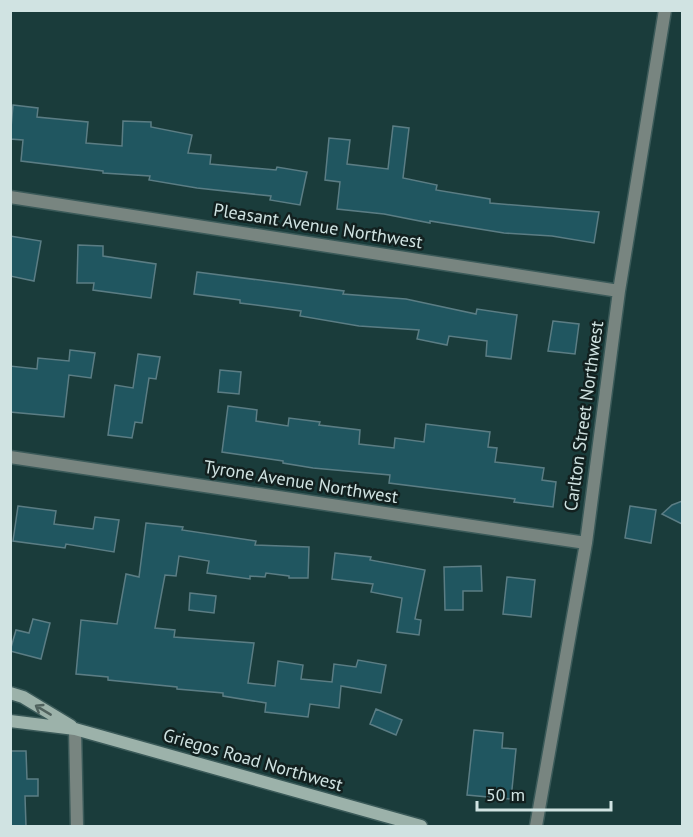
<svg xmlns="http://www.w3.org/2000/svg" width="693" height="837" viewBox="0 0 693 837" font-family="'PT Sans',sans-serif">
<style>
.building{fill:#205660;stroke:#5b7d84;stroke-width:1.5}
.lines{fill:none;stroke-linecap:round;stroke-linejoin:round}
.minor-casing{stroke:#3b5a59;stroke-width:15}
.secondary-casing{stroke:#3b5a59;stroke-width:15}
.minor{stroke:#788580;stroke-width:12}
.secondary{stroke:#9cb2aa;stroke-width:12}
.oneway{stroke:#50625e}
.labels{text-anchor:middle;stroke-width:5;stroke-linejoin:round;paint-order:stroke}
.street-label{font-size:18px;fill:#d0e3e2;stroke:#12201f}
</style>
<rect width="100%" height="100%" fill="#1a3c3b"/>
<path class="building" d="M13,105L38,108L37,117L88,122L86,143L122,146L123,121L151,122V127L192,135L188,153L211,155L210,164L276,170L277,167L307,172L300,205L270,200L271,196L197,188L149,180L150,176L103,173V171L21,161L23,140L10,139Z
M393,126L409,128L403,178L437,185L436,190L490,199V203L599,212L594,243L552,236L504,233L430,221V223L384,214L337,209L340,182L325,180L329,138L350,140L347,164L388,169Z
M10,236L41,241L34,281L10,276Z
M78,245L103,246V256L156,264L151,298L93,290L94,283H77Z
M197,272L344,291L343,294L406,299L476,314L477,309L517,315L511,359L486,356L487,341L449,336L447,345L417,339L419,330L359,326L300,316L301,311L240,303V300L194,294Z
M553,321L579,324L575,354L548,351Z
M70,350L95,353L91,378L69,375L64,417L10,412V366L37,369L38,358L69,361Z
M138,354L160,357L156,379L149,378L142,423L135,422L132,438L108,435L115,385L133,388Z
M220,370L241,372L239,394L218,392Z
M228,406L257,410L256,421L288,426L289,418L320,422L319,425L360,430L359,444L394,448L395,438L424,442L426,424L490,432L488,447L497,448L495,462L544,468L542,480L556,482L553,507L514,502L515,499L389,483L390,475L313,468L283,463V461L222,452Z
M682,501V524L662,514L672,505Z
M18,506L56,511L54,524L93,529L95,517L119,520L114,552L66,544L65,548L13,541Z
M630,506L656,510L651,543L625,538Z
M146,523L183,527L182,530L256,541L255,545L309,547L308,578H289V576L266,573L265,577L250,576V579L207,573L209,561L179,556L176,576L165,575L155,628L175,630L174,637L254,643L248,683L275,686L278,661L303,665L301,679L332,682L334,664L356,667L358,660L386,665L381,693L341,686L339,708L310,704L308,717L265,712L266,703L223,696V693L177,689V687L108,680V677L76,674L81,620L117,624L126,574L139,577Z
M335,553L371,557L370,560L425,570L415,619L421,620L419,635L397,632L402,598L371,592L373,584L332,579Z
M481,566L482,591H463V610H445L444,567Z
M507,577L535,580L531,617L503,614Z
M190,593L216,596L214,613L189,610Z
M33,619L50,623L41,659L10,651L16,630L29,633Z
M376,709L402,720L396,735L370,724Z
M474,730L503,733L502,748L516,749L511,799L467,795Z
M10,751H26L27,779H38V796H25L26,826H10Z"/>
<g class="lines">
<g class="minor-casing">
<path id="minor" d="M10,197L619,291
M10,457L586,543
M75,729L77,826
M536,826L586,543L619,291L665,10"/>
</g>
<g class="secondary-casing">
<path id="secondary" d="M10,693L23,697L71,726
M10,721L75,729L421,826"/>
</g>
<use href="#minor" class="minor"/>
<use href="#secondary" class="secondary"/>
</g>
<defs><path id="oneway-shaft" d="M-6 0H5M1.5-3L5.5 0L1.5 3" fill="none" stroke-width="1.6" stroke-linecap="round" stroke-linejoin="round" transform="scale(1.5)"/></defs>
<use class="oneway" href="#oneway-shaft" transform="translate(43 710) rotate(-149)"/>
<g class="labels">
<g class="street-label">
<text transform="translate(318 226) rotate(9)" y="6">Pleasant Avenue Northwest</text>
<text transform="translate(584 416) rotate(-82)" y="6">Carlton Street Northwest</text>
<text transform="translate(301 482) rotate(9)" y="6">Tyrone Avenue Northwest</text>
<text transform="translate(253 760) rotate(16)" y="6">Griegos Road Northwest</text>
</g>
</g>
<rect width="693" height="837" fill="none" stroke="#d0e3e2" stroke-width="24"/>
<path d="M477 801v9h134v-9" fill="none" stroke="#d0e3e2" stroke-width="3"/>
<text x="486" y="801" font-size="18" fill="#d0e3e2" stroke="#12201f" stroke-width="4.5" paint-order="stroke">50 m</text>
</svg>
